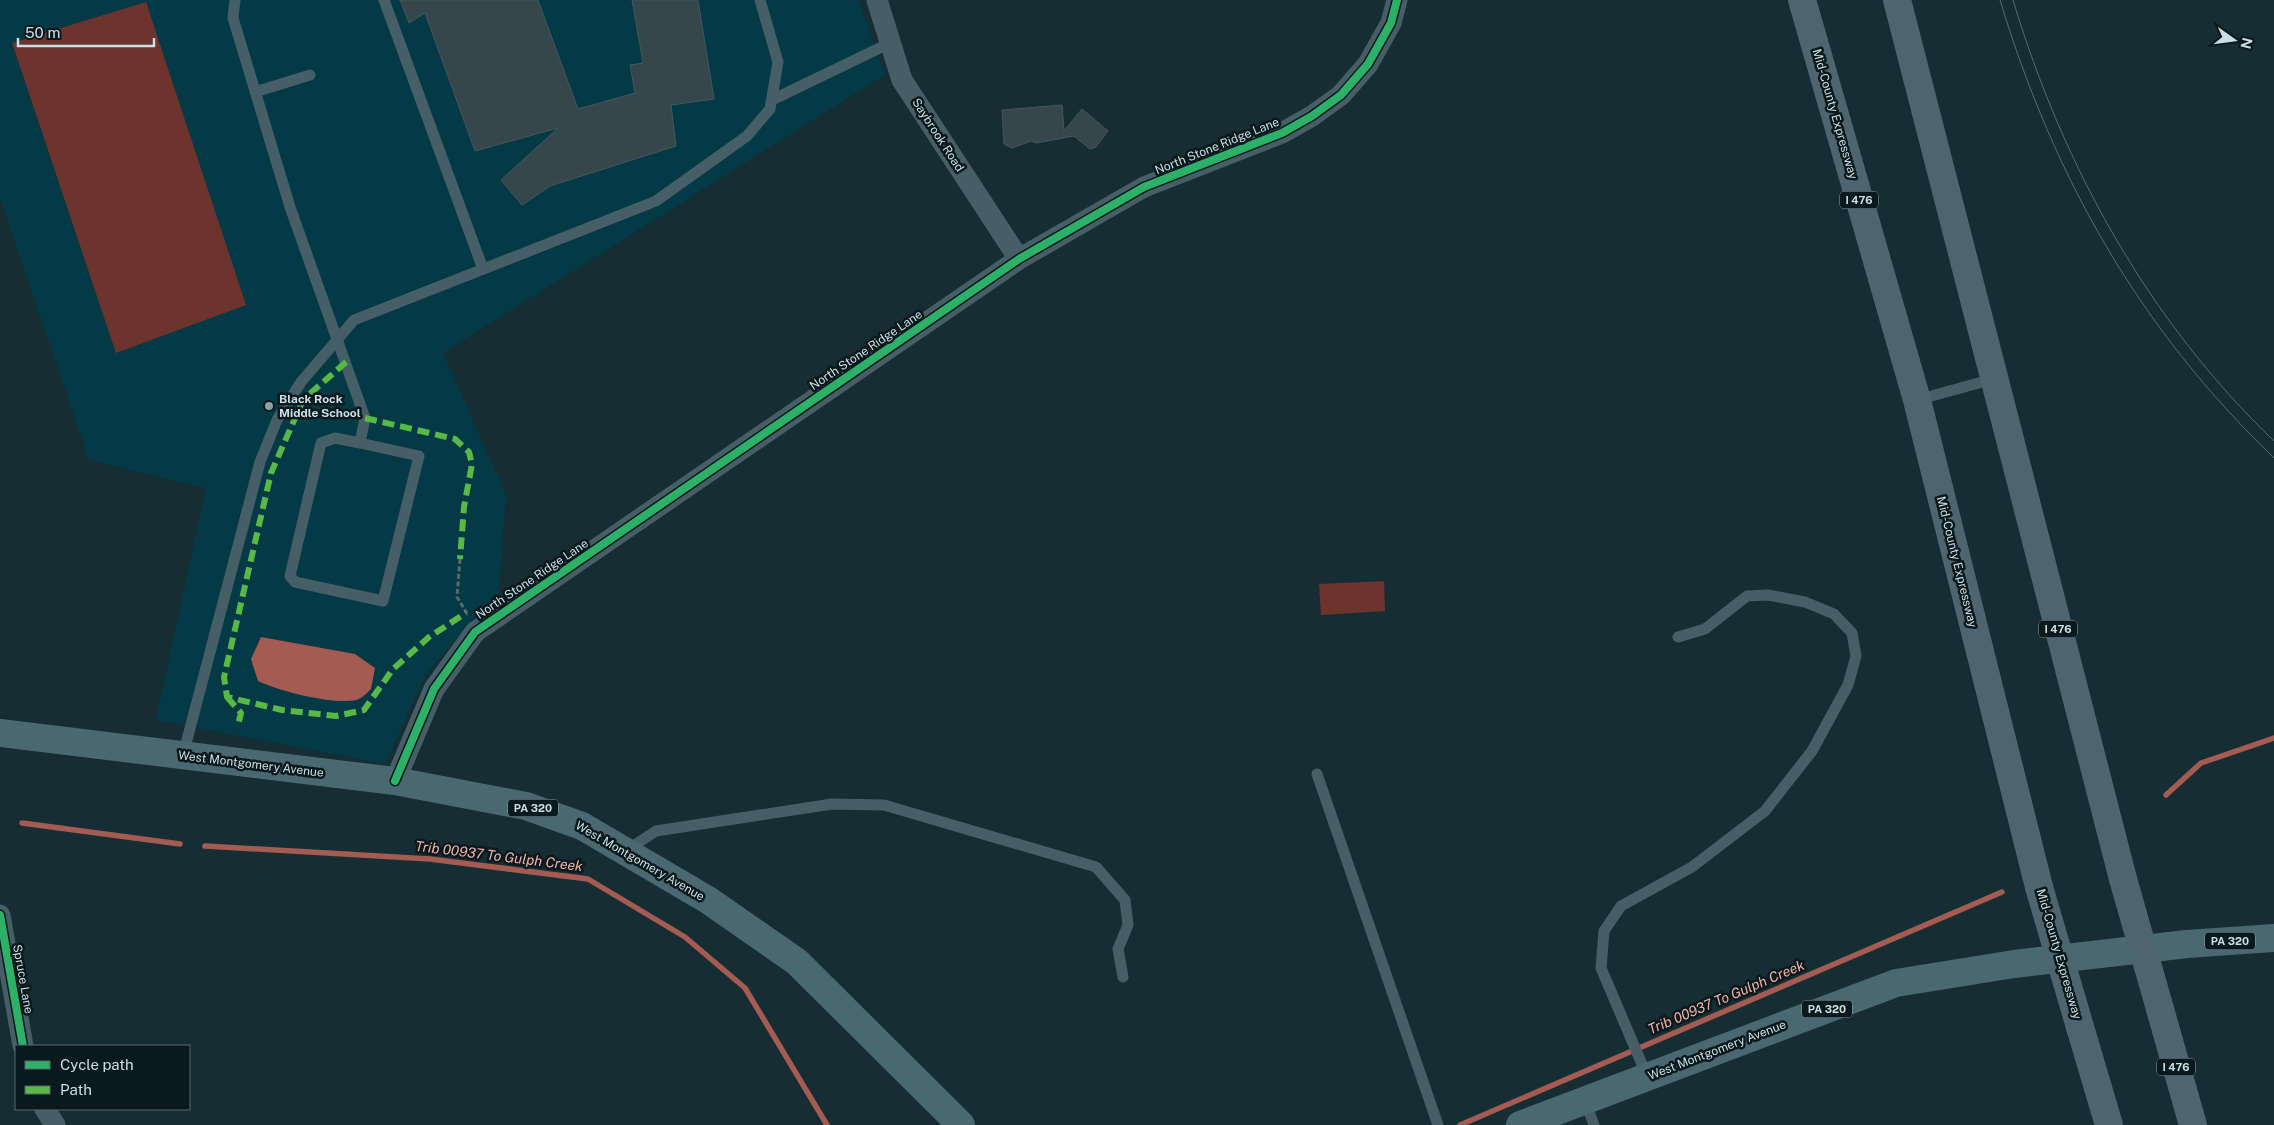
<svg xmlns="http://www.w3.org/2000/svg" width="2274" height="1125" viewBox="0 0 2274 1125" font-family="'Public Sans',sans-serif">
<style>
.built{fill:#043946}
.green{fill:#6c342d}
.water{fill:#a45b52}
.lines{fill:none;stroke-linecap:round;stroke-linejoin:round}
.stream{stroke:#a45b52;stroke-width:5.5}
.building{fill:#35474c;stroke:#45575c}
.path{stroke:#56696f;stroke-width:3;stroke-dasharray:5 2.5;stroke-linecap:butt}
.lane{stroke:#465e66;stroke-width:11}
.street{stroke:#465e66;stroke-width:21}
.primary{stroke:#4a686f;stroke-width:28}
.highway{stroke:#4c656e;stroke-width:28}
.tram{stroke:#576b70;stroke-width:1}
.highway-bridge{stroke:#4c656e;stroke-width:28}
.quiet{stroke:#58b947;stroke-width:6;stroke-dasharray:12 6;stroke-linecap:butt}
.cycleway-casing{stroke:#09191e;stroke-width:11}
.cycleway{stroke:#2db169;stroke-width:8}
.poi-dot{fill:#8ca1a8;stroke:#09191e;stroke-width:2}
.labels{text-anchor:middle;stroke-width:5;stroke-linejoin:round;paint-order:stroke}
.shield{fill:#09191e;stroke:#91a4ab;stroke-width:1}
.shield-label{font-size:11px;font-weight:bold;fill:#cbdfe7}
.street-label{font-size:12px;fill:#cbdfe7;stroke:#09191e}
.poi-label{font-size:12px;font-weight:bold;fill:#cbdfe7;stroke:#09191e;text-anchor:start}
.water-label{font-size:14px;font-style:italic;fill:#f5b0a5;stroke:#09191e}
</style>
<rect width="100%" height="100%" fill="#162d33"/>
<path class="built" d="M0,0H859L885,75L443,353L506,495L498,602L470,622L426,675L385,764L156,720L206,488L89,460L0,197Z"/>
<path class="green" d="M146,2L246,305L116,353L12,43Z
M1384,581L1385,611L1321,615L1319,584Z"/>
<path class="water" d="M261,637L355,654L375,668L371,689C367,693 361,699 356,700C332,705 279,691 258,681L251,659Z"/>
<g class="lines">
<path class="stream" d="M2166,795L2201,763L2274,738
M22,823L180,844
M205,846L430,859L588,879L685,937L745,988L827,1125
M1460,1125L2002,892"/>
</g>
<path class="building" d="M400,0H538L578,109L635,93L630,65L643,63L632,0H698L714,99L671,105L676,146L550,186L522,205L501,180L558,128L475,151L425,13L409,23Z
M1062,105L1064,131L1082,109L1108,131L1096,147L1090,149L1074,136L1036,143L1031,141L1012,148L1004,144L1002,110Z"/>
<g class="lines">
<path class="path" d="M460,559L457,597L468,615"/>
<path class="lane" d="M235,0L233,18L290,207L365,418L360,443L335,438L321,443L290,576L295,582L383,601L419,456L360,443
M384,0L483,269
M255,92L310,75
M772,100L890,43
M1917,400L1993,379
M183,755L260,462L277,420L301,382L354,320L656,201L747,136L770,109L778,62L760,0
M1317,774L1438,1125
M627,850L656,831L832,804L884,805L1096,867L1125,900L1128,925L1118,949L1123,977
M1647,1076L1601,968L1604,931L1621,906L1692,867L1765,811L1812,751L1848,685L1856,656L1852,633L1834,614L1805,602L1768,595L1747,596L1705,629L1678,637
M1585,1100L1594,1125"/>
<path class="street" d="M877,0L902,80L1019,259
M395,781L434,689L475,632L1019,259L1144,187L1282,133L1312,116L1341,95L1368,64L1391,23L1397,0
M0,915L23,1046
M45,1109L55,1125"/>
<path class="primary" d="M0,733L395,781L526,806L582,826L708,900L797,962L961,1125
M1520,1125L1896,983L2014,964L2187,944L2274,938"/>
<path class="highway" d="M1802,0L1917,400L2039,887
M1897,0L2123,879
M2160,1009L2193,1125
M2080,1027L2109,1125"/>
<path class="tram" d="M2000,0C2054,178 2139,328 2274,458
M2013,0C2063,166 2148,320 2274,441"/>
<path class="highway-bridge" d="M2123,879L2160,1009
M2039,887L2080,1027"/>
<path class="quiet" d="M346,362L303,400L271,473L224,677L227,697L282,710L336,716L364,710L393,669L429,637L466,613
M365,418L455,439L469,452L472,464L464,507L460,559
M227,697L241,713L238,725"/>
<g class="cycleway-casing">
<path id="cycleway" d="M395,781L434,689L475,632L1019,259L1144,187L1282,133L1312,116L1341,95L1368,64L1391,23L1397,0
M0,915L23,1046"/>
</g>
<use href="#cycleway" class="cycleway"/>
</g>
<circle class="poi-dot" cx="269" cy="406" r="5"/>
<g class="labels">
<g class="shield">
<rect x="1840" y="191.5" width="38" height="17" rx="4"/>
<rect x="2039" y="620.5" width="38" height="17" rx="4"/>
<rect x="508" y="799.5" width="50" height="17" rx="4"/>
<rect x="2205" y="932.5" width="50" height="17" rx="4"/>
<rect x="1802" y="1000.5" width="50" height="17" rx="4"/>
<rect x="2157" y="1058.5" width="38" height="17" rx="4"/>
</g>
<g class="shield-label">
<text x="1859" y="204">I 476</text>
<text x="2058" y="633">I 476</text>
<text x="533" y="812">PA 320</text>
<text x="2230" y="945">PA 320</text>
<text x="1827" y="1013">PA 320</text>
<text x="2176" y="1071">I 476</text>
</g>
<g class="street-label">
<text transform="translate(1835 114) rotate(74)" y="4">Mid-County Expressway</text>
<text transform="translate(938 135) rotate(57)" y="4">Saybrook Road</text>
<text transform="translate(1217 146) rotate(-22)" y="4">North Stone Ridge Lane</text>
<text transform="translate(866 350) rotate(-34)" y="4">North Stone Ridge Lane</text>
<text transform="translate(1957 562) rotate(76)" y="4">Mid-County Expressway</text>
<text transform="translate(532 579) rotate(-34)" y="4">North Stone Ridge Lane</text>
<text transform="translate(251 764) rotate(7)" y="4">West Montgomery Avenue</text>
<text transform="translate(640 861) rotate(30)" y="4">West Montgomery Avenue</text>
<text transform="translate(2059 954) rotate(74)" y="4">Mid-County Expressway</text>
<text transform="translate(23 979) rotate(80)" y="4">Spruce Lane</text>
<text transform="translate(1717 1050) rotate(-21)" y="4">West Montgomery Avenue</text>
</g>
<g class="poi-label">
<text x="279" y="403">Black Rock<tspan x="279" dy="14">Middle School</tspan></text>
</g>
<g class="water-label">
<text transform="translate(499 856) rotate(7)" y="5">Trib 00937 To Gulph Creek</text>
<text transform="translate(1726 997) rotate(-23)" y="5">Trib 00937 To Gulph Creek</text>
</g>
</g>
<rect x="15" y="1045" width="175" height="65" fill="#09191e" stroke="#57686e"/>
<rect x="25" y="1061" width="25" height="8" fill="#2db169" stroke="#57686e"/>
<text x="60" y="1070" font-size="15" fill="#cbdfe7">Cycle path</text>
<rect x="25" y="1086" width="25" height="8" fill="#58b947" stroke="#57686e"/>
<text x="60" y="1095" font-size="15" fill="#cbdfe7">Path</text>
<g transform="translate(2234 40) rotate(104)" stroke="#09191e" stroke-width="4" paint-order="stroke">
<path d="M0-4L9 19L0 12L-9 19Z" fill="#cbdfe7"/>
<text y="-8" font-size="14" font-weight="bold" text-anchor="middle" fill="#cbdfe7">N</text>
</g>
<path d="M18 38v8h136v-8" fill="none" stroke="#cbdfe7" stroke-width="2.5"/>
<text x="25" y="38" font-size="15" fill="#cbdfe7" stroke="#09191e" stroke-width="4" paint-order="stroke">50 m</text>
</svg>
